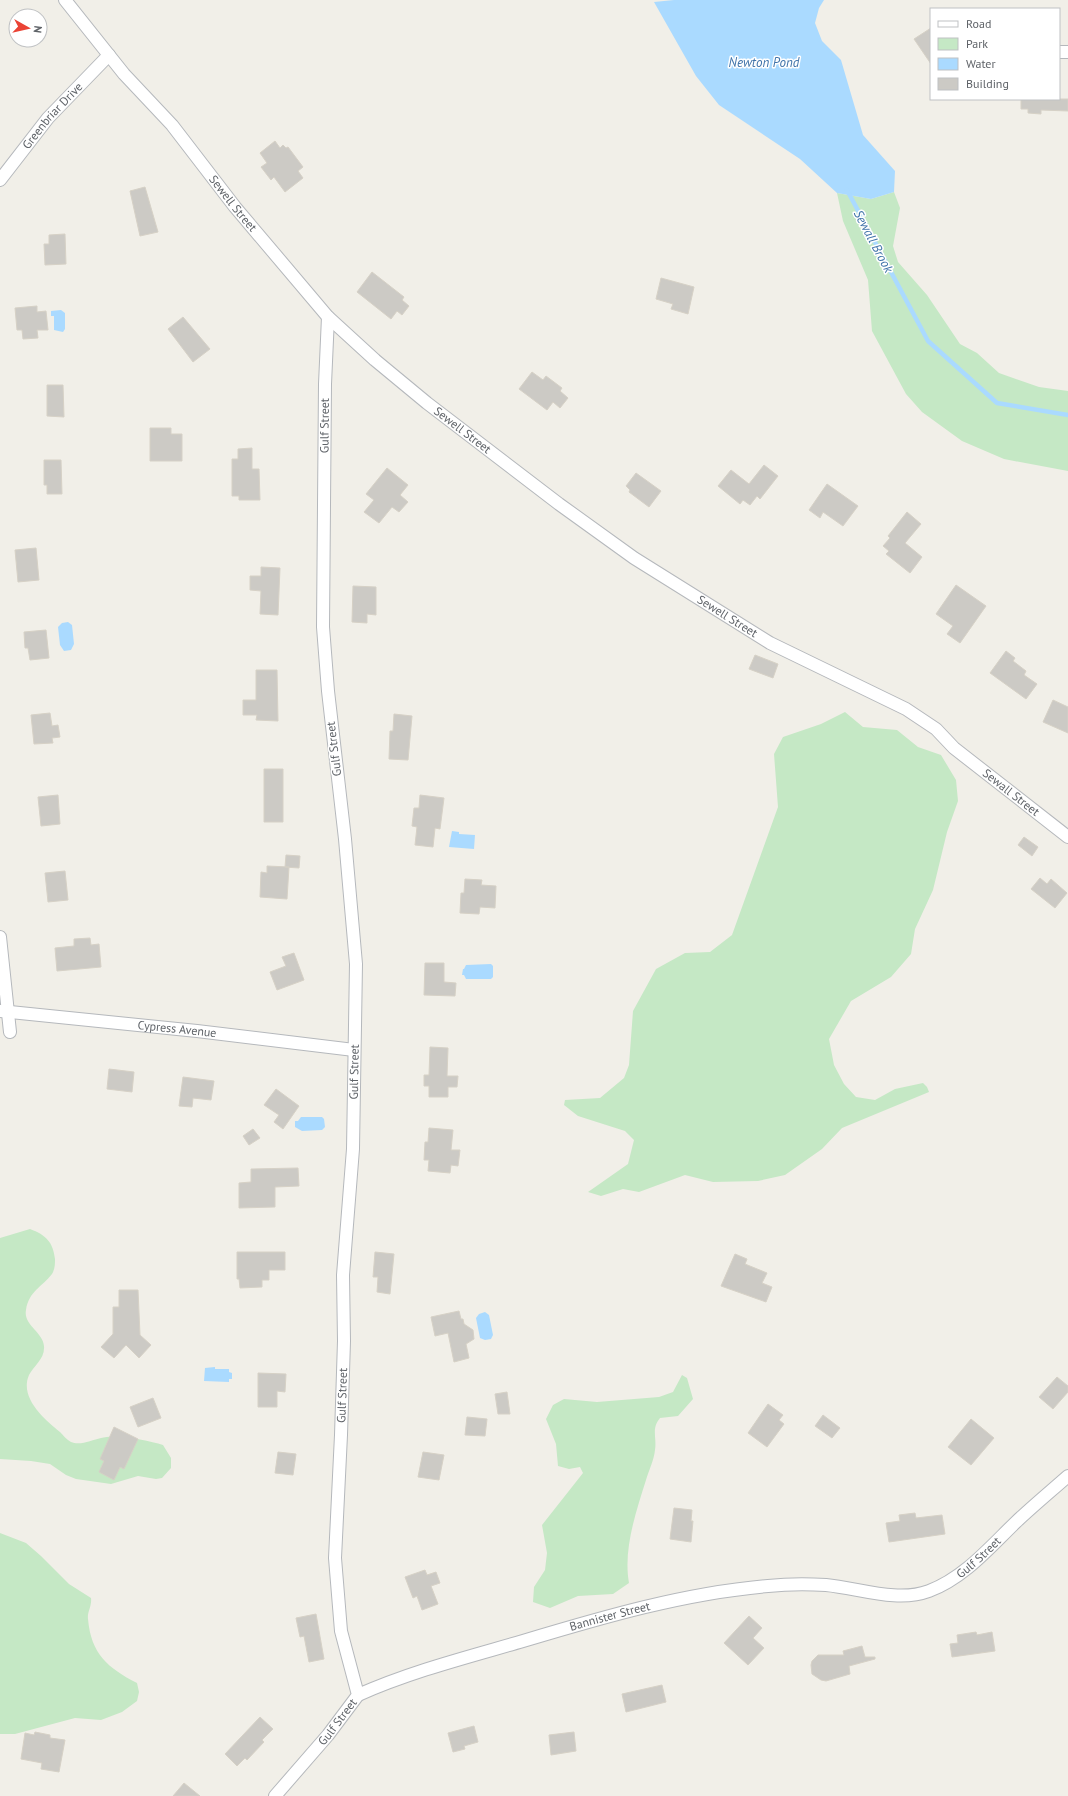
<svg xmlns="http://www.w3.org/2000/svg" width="1068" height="1796" viewBox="0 0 1068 1796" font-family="'PT Sans',sans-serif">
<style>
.green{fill:#c5e8c5}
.water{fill:#aadaff}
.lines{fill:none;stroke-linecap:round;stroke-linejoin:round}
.stream{stroke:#aadaff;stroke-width:4.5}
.building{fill:#cccac5;stroke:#d6d1c6}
.minor-casing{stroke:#b5b8bc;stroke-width:14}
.minor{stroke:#fff;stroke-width:12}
.labels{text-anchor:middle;stroke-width:3;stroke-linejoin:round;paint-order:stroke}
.street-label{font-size:12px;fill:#5f6368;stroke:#fff}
.water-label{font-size:13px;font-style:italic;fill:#4174aa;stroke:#fff}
</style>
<rect width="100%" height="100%" fill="#f1efe8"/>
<path class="green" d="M894,192L900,208L893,246L898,262L927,295L960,344L977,353L999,373L1039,387L1068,391V471L1004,459L962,441L922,412L906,394L872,331L868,280L843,221L837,193L871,199Z
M845,712L863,727L897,730L918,747L941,755L956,780L958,801L947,832L933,890L915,929L911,954L891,977L851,1001L829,1039L834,1065L844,1084L856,1097L875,1100L895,1089L923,1083L927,1087L929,1092L842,1128L822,1149L785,1175L758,1181L713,1182L685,1175L639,1192L623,1189L601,1196L588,1192L628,1164L634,1140L625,1131L578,1116L564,1105L565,1100L600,1098L624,1078L629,1065L633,1011L656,969L685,953L710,952L732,935L778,807L774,754L783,737L821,724Z
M30,1229C46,1235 53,1242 55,1259C55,1264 55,1269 52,1274C42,1287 29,1291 26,1310C23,1325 43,1332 44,1346C45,1359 34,1365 29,1375C19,1398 45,1420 60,1432C63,1435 67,1440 71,1442C80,1446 92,1440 101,1438C116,1434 148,1440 163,1445L171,1458V1468L162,1478L156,1479L138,1476L111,1484L76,1479L66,1475L50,1464L31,1461L0,1459V1238Z
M682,1375L687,1378L693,1399L678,1416L660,1418C651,1429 657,1437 655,1450C654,1460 649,1470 646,1480C636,1512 623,1549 629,1583L613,1594L578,1596L550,1608L533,1602L534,1587L545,1570L547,1553L542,1525L583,1473L580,1467L569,1469L558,1466L556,1444L546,1419L553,1405L564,1399L597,1402L659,1397L673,1392Z
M0,1533L26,1543L41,1556L69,1584L91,1598C92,1606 87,1612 88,1619C91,1654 108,1668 137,1683L139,1692L137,1701L122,1712L101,1720L75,1718L15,1734H0Z"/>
<path class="water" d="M674,0H824L819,8L815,23L822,41L841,60L863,135L895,171L894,192L871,199L837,193L800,159L719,105L696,76L654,2Z
M61,310L65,313V329L63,332L54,330V316H51V311Z
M68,622L72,625L74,644L71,650L64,651L60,645L58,627L62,623Z
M452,831L459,832V834L475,835L474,849L449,847Z
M491,964L493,966V977L491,979H466L464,975H462L463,969H464L466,965Z
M301,1117H322L324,1119L325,1127L322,1130L302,1131L295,1127V1121H298Z
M485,1312L489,1315L493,1335L491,1339L485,1340L480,1338L476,1318L479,1314Z
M215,1367V1369H229V1372L232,1373V1379H229V1382L204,1381L205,1368Z"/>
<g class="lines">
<path class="stream" d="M847,190L928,341L997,403L1068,415"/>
</g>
<path class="building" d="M931,28V64L914,39Z
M1021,99H1068V111L1041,110V114L1028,113V109H1021Z
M275,141L280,148L283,145L286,148L288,147L303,167L298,171L303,178L285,192L274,177L271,180L261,167L267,163L260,153Z
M145,187L158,232L140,236L130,191Z
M65,234L66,264L45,265L44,244H49V235Z
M372,272L404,297L402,300L409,306L402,315L397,311L391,319L357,292Z
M661,278L694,287L688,314L671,309L673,304L656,299Z
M37,306V312L46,311L48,330H37L38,338L23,339L22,330H17L15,308Z
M183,317L210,349L193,362L168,329Z
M532,372L543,380L546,376L562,388L560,391L568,398L560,408L553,402L547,410L519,389Z
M47,385H63L64,417L47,416Z
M150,428H171V434H182V461H150Z
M252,448V469H259L260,500H239V496H232V459H238V449Z
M44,460H61L62,494H47V485H44Z
M764,465L778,476L760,499L757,496L750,505L743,500L740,504L718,486L731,470L749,484Z
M387,468L408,485L400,495L408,502L399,512L392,507L379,523L364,512L374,500L366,494Z
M636,473L661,491L649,507L629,492L630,490L626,486Z
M827,484L858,506L843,526L823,512L820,518L809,510Z
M907,512L921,524L905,543L922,557L910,573L886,554L889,551L883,546L890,538L888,536Z
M36,548L39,580L18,582L15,550Z
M261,567L280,568L278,615L260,614L261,591L250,590V576H261Z
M956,585L986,606L960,643L947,634L953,626L936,614Z
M353,586L376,587V615L367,614V623L352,622Z
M46,630L49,658L30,660L28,648H25L24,632Z
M1006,651L1015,658L1013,661L1026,671L1024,675L1037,684L1026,699L990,673Z
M755,655L778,664L773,678L749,669Z
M256,670H277L278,721L256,720L257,715H243V700H256Z
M1053,700L1068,707V733L1043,722Z
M50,713L52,726L58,725L60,737L52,738L53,743L34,744L31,715Z
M394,714L412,716L408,760L389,759L390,731H393Z
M264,769H283V822H264Z
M58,795L60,824L41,826L38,797Z
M420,795L444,798L440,829L435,828L433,847L415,845L417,827L412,826L414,808H419Z
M1024,837L1038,847L1032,856L1018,845Z
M286,855L300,856L299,868L285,867Z
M267,866L289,867L287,899L260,897L261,872L267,873Z
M65,871L68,900L48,902L45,873Z
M1040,878L1047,884L1051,879L1067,893L1055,908L1031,889Z
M465,879L482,880L481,885L496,886L495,908L480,907L479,914L460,913L461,893H464Z
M90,938L91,945L99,944L101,967L57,971L55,948L74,946V939Z
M294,953L304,980L277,990L270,972L286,966L282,957Z
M425,963H444V982L456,983L455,996L424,995Z
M430,1047L448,1048L447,1076H458L457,1087H448V1097H429V1086H424V1075H429Z
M109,1069L134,1072L132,1092L107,1089Z
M183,1077L214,1081L211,1100L193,1098L192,1107L179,1106Z
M276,1089L299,1106L283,1129L274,1122L279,1115L264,1105Z
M429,1128L453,1130L451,1150H460L458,1166L451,1165L450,1173L428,1171L429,1160H424L425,1142H428Z
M253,1129L260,1138L249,1145L243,1136Z
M298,1168L299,1186L275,1187V1207L239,1208V1183L251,1182V1169Z
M237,1252H285V1270H269V1280H262V1287L240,1288L239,1279H237Z
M375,1252L394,1254L390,1294L377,1292L378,1277H373Z
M735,1254L747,1259L745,1264L767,1273L762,1283L772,1287L766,1302L721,1286Z
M119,1290H138L140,1335L151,1345L139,1358L126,1345L114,1358L101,1347L113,1334V1307H119Z
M459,1311L461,1319H463L464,1324L473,1330L474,1339L466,1344L469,1358L454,1362L448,1333L435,1336L431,1317Z
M258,1373L286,1374L285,1392L277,1391V1407H258Z
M1057,1377L1068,1386V1392L1053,1409L1039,1397Z
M507,1392L510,1414H498L495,1394Z
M153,1398L161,1418L138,1427L130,1407Z
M768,1404L783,1415L779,1420L784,1424L767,1447L748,1433Z
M823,1415L840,1428L832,1438L815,1426Z
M467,1417L487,1419L485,1436L465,1435Z
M971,1419L994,1438L971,1465L948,1447Z
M114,1427L138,1439L124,1469L120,1467L114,1480L99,1472L104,1461L100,1459Z
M278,1452L296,1454L293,1475L275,1473Z
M423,1452L444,1455L439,1480L418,1477Z
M674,1508L692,1510L691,1521H693L691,1542L670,1539Z
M915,1513L916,1518L942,1515L945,1534L889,1542L886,1523L900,1521L899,1515Z
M425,1570L427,1575L436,1572L440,1583L431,1586L438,1604L422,1610L417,1596L413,1598L405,1577Z
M316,1614L324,1659L309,1662L304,1636L300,1637L296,1618Z
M749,1616L762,1628L753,1638L764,1648L748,1665L724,1643Z
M976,1632L977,1635L992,1632L995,1651L952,1657L950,1644L958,1643L957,1635Z
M862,1646L865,1657H875V1659L849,1666L850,1674L826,1681L821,1680L812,1674L811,1665L812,1661L818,1655H844L843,1651Z
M662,1685L666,1702L626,1712L622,1694Z
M260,1717L273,1729L262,1740L264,1742L247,1760L245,1758L237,1766L225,1754Z
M474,1726L478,1742L464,1746L465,1749L453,1752L448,1733Z
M35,1732L50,1735V1738L65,1740L59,1772L41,1769L42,1763L21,1759L25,1733L34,1735Z
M574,1732L576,1751L551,1755L549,1735Z
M184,1783L200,1796H173Z"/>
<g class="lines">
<g class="minor-casing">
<g id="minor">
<path id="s1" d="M65,0L124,74L172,125L235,207L328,317L375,360L427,403L559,504L634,558L770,643L906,709L936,729L954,748L1068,837"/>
<path d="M1059,52H1068"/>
<path id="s2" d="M0,180L48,118L109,55"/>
<path d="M0,937L10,1032"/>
<path id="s3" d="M0,1011L197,1031L354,1050"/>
<path id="s4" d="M358,1695C412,1671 468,1657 523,1641C603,1617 685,1593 768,1586C787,1584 807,1584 826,1585C859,1588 897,1603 929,1591C964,1578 990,1547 1016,1522C1033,1506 1051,1491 1068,1476"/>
<path id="s5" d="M275,1796L328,1735L358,1695L341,1631L335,1558L341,1435L344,1341L343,1275L353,1149L356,964L345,839L328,691L323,627L325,384L328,317"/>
</g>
</g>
<use href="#minor" class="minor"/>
</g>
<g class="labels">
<g class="street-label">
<text dy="4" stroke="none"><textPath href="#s2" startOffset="83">Greenbriar Drive</textPath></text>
<text dy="4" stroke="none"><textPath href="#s1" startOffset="264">Sewell Street</textPath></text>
<text dy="4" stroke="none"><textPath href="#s5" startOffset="1405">Gulf Street</textPath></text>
<text dy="4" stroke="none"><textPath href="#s1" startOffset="588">Sewell Street</textPath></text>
<text dy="4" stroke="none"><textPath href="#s1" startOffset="912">Sewell Street</textPath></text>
<text transform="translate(334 749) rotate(-97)" y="4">Gulf Street</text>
<text dy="4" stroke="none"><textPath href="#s1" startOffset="1248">Sewall Street</textPath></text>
<text dy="4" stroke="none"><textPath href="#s3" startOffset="178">Cypress Avenue</textPath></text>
<text dy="4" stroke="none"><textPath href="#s5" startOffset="757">Gulf Street</textPath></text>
<text dy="4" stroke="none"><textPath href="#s5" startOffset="433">Gulf Street</textPath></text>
<text dy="4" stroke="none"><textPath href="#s4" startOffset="648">Gulf Street</textPath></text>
<text dy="4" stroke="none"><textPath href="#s4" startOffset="264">Bannister Street</textPath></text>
<text dy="4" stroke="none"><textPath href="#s5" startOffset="97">Gulf Street</textPath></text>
</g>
<g class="water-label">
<text x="764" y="67">Newton Pond</text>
<text transform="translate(874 241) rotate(62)" y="5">Sewall Brook</text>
</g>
</g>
<rect x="930" y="8" width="130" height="92" fill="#ffffff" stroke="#bfc1c3"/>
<rect x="938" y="21" width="20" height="6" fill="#ffffff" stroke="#bfc1c3"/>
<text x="966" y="28" font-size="12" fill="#5f6368">Road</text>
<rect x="938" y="38" width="20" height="12" fill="#c5e8c5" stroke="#bfc1c3"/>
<text x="966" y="48" font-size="12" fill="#5f6368">Park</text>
<rect x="938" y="58" width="20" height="12" fill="#aadaff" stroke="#bfc1c3"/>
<text x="966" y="68" font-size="12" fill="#5f6368">Water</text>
<rect x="938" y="78" width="20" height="12" fill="#cccac5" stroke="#bfc1c3"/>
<text x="966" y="88" font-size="12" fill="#5f6368">Building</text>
<g transform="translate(28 28) rotate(98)"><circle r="19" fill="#ffffff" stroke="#bfc1c3"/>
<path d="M0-3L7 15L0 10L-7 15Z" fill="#ea4335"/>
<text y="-6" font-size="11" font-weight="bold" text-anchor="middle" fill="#5f6368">N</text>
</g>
</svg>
